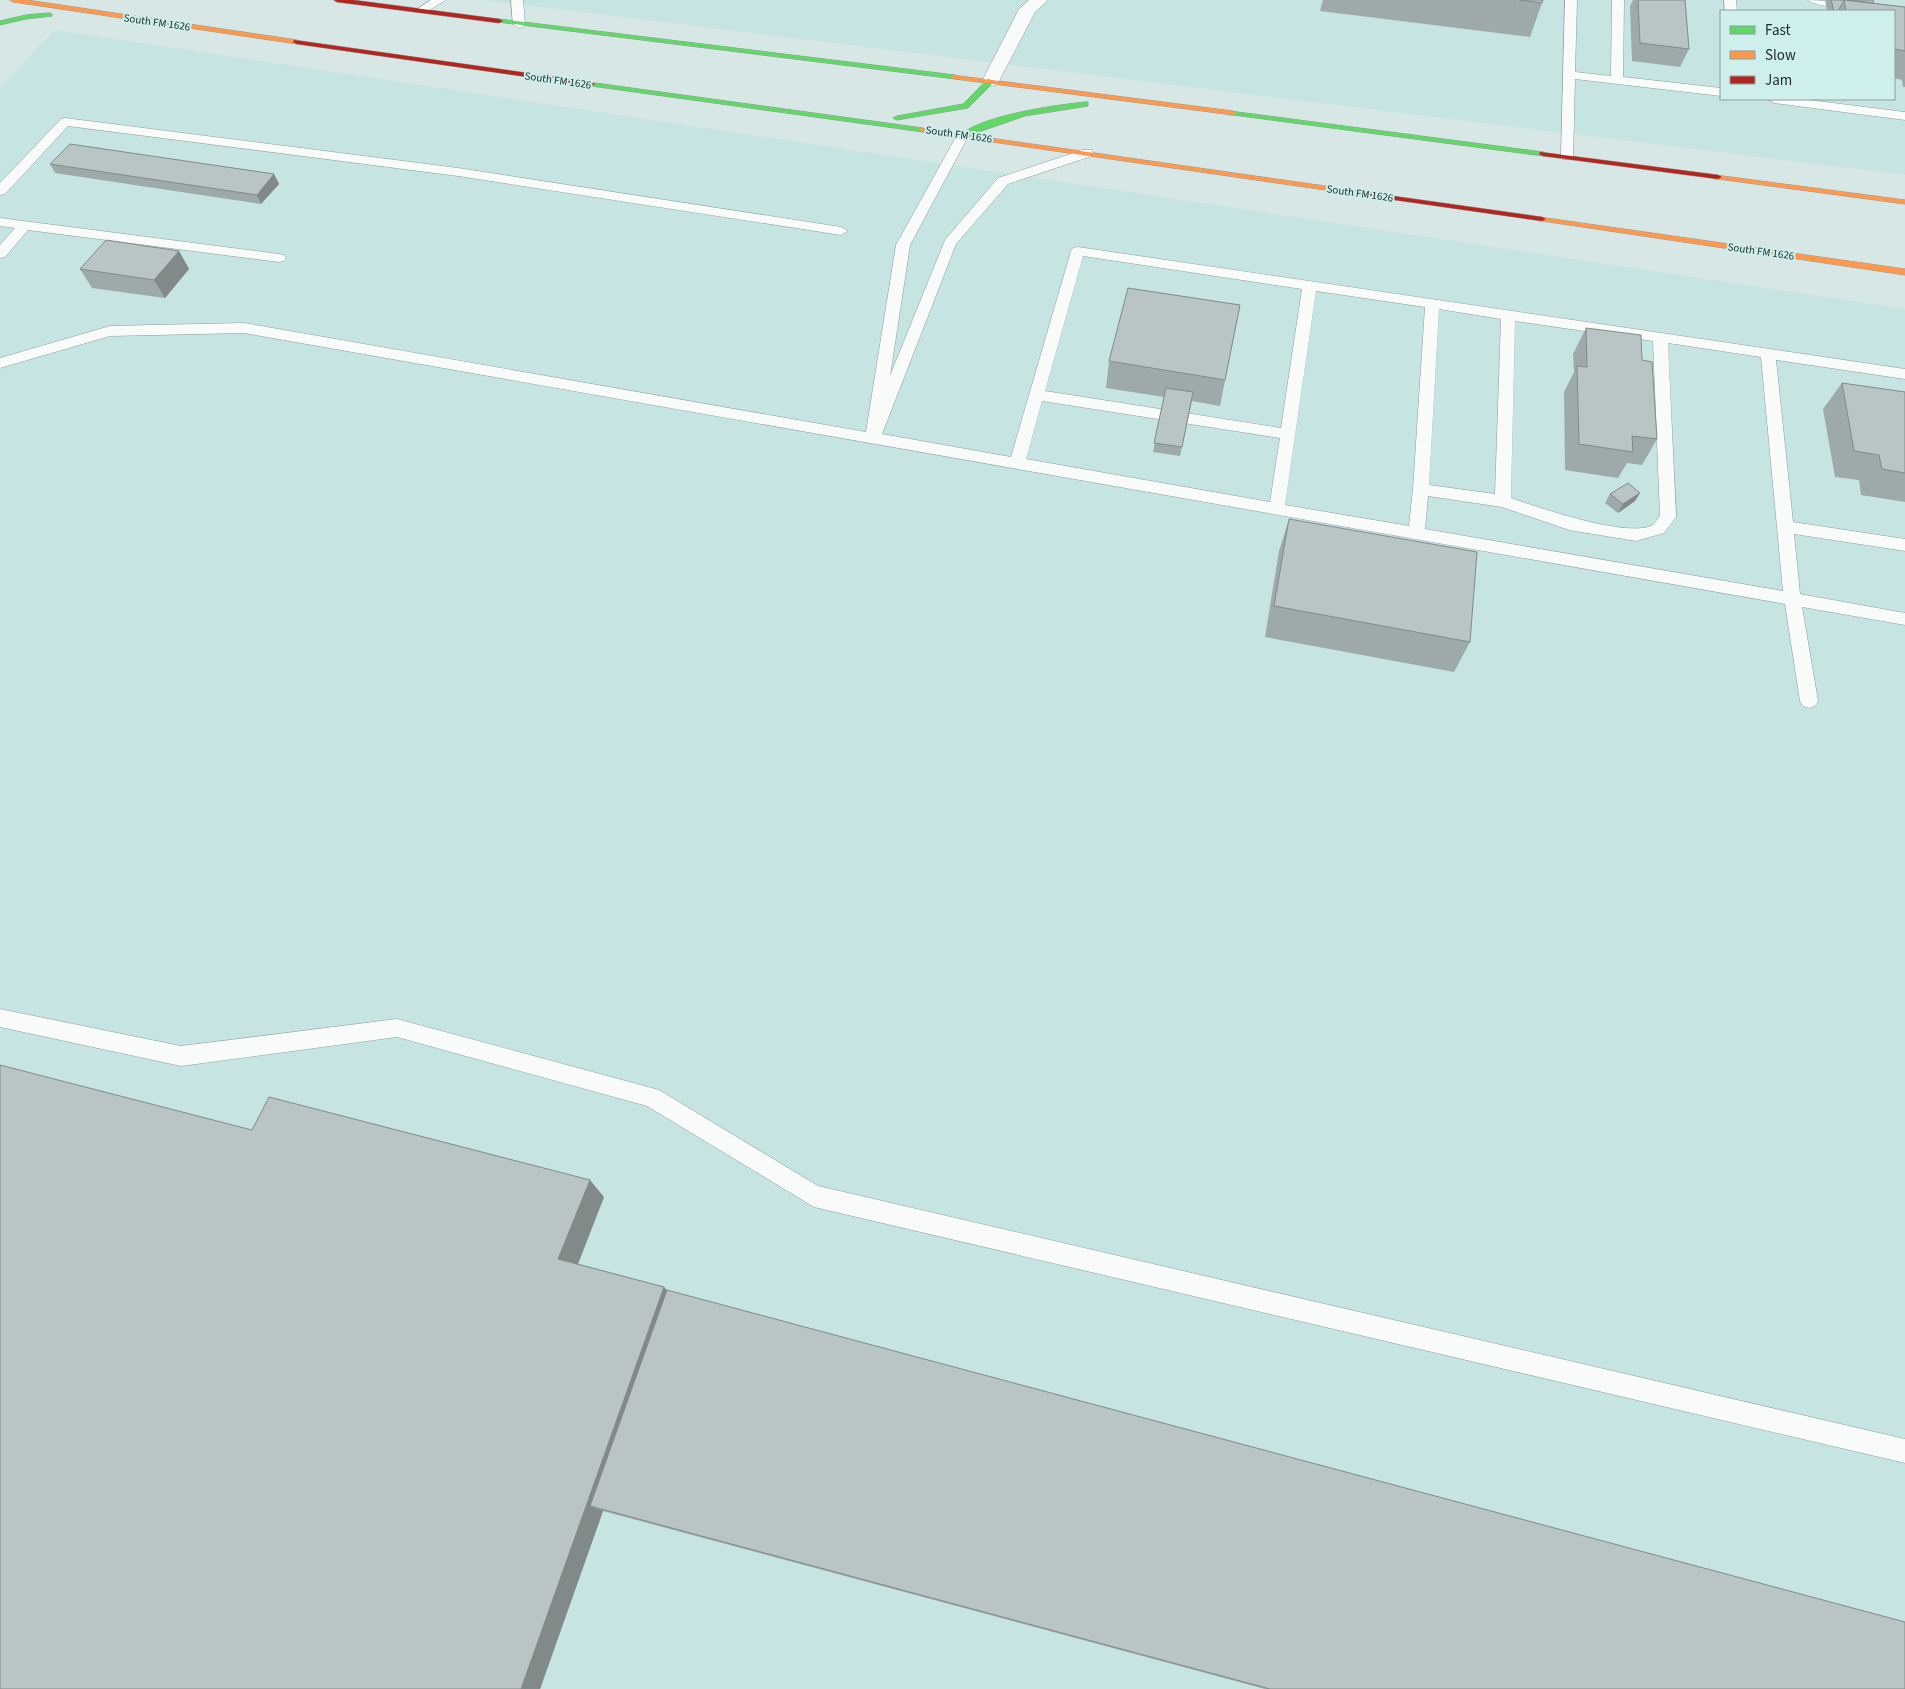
<svg xmlns="http://www.w3.org/2000/svg" width="1905" height="1689" viewBox="0 0 1905 1689" font-family="'Source Sans 3',sans-serif">
<style>
.built{fill:#c6e4e1;fill-rule:evenodd}
.lines{fill:none;stroke-linecap:round;stroke-linejoin:round}
.lane-casing{stroke:#8e9c9b;stroke-width:1}
.street-casing{stroke:#8e9c9b;stroke-width:1}
.fast-casing{stroke:#8e9c9b;stroke-width:1}
.slow-casing{stroke:#8e9c9b;stroke-width:1}
.jam-casing{stroke:#8e9c9b;stroke-width:1}
.lane{fill:#f9fbfb;fill-rule:evenodd}
.street{fill:#f9fbfb;fill-rule:evenodd}
.fast{fill:#63d668;fill-rule:evenodd}
.slow{fill:#ff974d;fill-rule:evenodd}
.jam{fill:#b3261e;fill-rule:evenodd}
.wall{fill:#9ea9a9}
.shaded-wall{fill:#818a89}
.building{fill:#b8c5c4;stroke:#818a89}
.labels{text-anchor:middle;stroke-width:4;stroke-linejoin:round;paint-order:stroke}
.far-street-label{font-size:11px;fill:#1d2a29;stroke:#ceefec}
</style>
<rect width="100%" height="100%" fill="#d6e7e6"/>
<path class="built" d="M483,0H1905V175ZM1721,11H1894V99H1721Z
M55,30L1905,309V1689H0V88Z"/>
<g class="lines">
<g class="lane-casing">
<path id="lane" d="M431,0H446L426,12H418L416,10Z
M511,0H523L525,24L523,27L519,28L513,24Z
M1565,0H1577L1575,72L1611,76L1612,0H1624L1623,77L1721,88V96L1575,79L1573,156L1572,159H1562L1561,156Z
M1724,0H1736L1737,11H1725Z
M1808,0L1853,2L1855,4C1849,10 1814,6 1808,0Z
M1768,99H1801L1905,112V120L1774,103Z
M65,118L458,168L841,227L848,231L841,235L458,176L68,126L5,194L0,195V183L61,119Z
M963,131L969,135L910,245L890,376L945,240L998,178L1082,150H1092L1093,153L1092,156L1008,184L956,244L882,434L1011,457L1071,251L1073,248L1078,247L1905,369V379L1776,360L1793,522L1905,539V551L1794,534L1800,594L1905,613V625L1802,607L1818,701L1815,706L1809,708L1803,706L1800,701L1785,604L244,333L110,336L0,368V358L110,326L244,323L866,432L896,245L957,135ZM1083,256L1302,289L1281,428L1045,391ZM1316,291L1425,307L1413,489L1409,526L1285,505ZM1439,309L1501,319L1495,494L1429,485ZM1515,321L1653,341L1660,516C1658,518 1655,523 1653,525C1629,539 1537,507 1511,498ZM1668,343L1761,357L1783,591L1425,529L1428,496L1502,507L1569,530L1636,541L1664,533L1676,517ZM1042,401L1280,438L1270,502L1026,459Z
M0,218L279,254L284,255L286,258L284,261L279,262L28,230L5,257L0,258V245L15,228L0,226Z
M0,1009L181,1046L397,1019L659,1090L818,1186L1905,1439V1463L814,1207L647,1106L397,1037L181,1066L0,1027Z"/>
</g>
<g class="street-casing">
<path id="street" d="M1029,0H1048L1035,12L997,85L991,86L985,85L982,81L1019,9Z"/>
</g>
<g class="fast-casing">
<path id="fast" d="M50,13L52,14V16L26,19L0,25V21L26,15Z
M499,19L955,75L959,77L955,79L497,22V20Z
M988,79L995,81L968,108L897,120L893,118L897,116L963,104Z
M588,82L923,128L927,130L923,132L591,86L587,84Z
M1085,102H1088V106L1025,116L970,135L963,133C986,115 1055,105 1085,102Z
M1230,111L1543,152L1547,154L1543,156L1233,115H1230Z"/>
</g>
<g class="slow-casing">
<path id="slow" d="M10,0H27L297,40L301,42L297,44L13,2Z
M952,75L1233,111L1237,113L1233,115L955,79L951,77Z
M920,128L1339,188L1343,190L1339,192L923,132L919,130Z
M1715,175L1905,200V204L1718,179H1715Z
M1539,217L1905,269V275L1542,221H1539Z"/>
</g>
<g class="jam-casing">
<path id="jam" d="M334,0H353L499,19L503,21L499,23L337,2Z
M294,40L591,82L595,84L591,86L297,44L293,42Z
M1540,152L1718,175L1722,177L1718,179L1543,156L1539,154Z
M1336,188L1542,217L1546,219L1542,221L1339,192L1335,190Z"/>
</g>
<use href="#lane" class="lane"/>
<use href="#street" class="street"/>
<use href="#fast" class="fast"/>
<use href="#slow" class="slow"/>
<use href="#jam" class="jam"/>
</g>
<path class="wall" d="M1323,0H1543L1542,3L1530,37L1320,11Z
M1633,0H1685L1689,49L1680,67L1632,61L1630,6Z
M1825,0H1873L1874,3L1905,7V87H1903L1902,80L1894,78V11H1827Z
M50,164L274,174L279,184L261,204L55,173Z
M179,251L189,269L165,298L92,288L80,269Z
M1240,305L1220,406L1192,401L1180,456L1153,452L1164,397L1106,388L1109,361Z
M1586,328L1642,360L1657,439L1642,465L1627,463L1618,478L1565,470L1564,392L1574,372L1573,354Z
M1842,383L1905,392V502L1861,495L1859,480L1835,477L1823,409Z
M1640,493L1635,501L1618,513L1605,503L1610,494Z
M1289,519L1470,642L1454,672L1265,637L1279,551Z
M252,1130L604,1197L578,1264L664,1287L667,1290L1905,1689H1265L603,1511L540,1689H0Z"/>
<path class="shaded-wall" d="M274,174L279,184L261,204L257,195Z
M179,251L189,269L165,298L154,280Z
M1640,493L1635,501L1618,513L1623,504Z
M590,1180L604,1197L574,1274L558,1259Z
M664,1287L676,1301L590,1506L603,1511L540,1689H521Z"/>
<path class="building" d="M1519,0H1543L1542,3Z
M1638,0H1685L1689,49L1640,43Z
M1831,0H1844L1838,11H1834Z
M1844,0L1905,7V51L1894,49V11H1846Z
M1847,0H1873L1874,3Z
M70,144L274,174L257,195L50,164Z
M106,240L179,251L154,280L80,269Z
M1128,288L1240,305L1225,380L1109,361Z
M1586,328L1641,335L1642,360L1652,362L1657,439L1632,436L1633,452L1579,444L1577,366L1587,367Z
M1842,383L1905,392V473L1882,469L1879,455L1854,451Z
M1166,388L1193,392L1182,447L1154,443Z
M1628,483L1640,493L1623,504L1610,494Z
M1289,519L1477,552L1470,642L1274,606Z
M0,1065L252,1130L269,1097L590,1180L558,1259L664,1287L521,1689H0Z
M667,1290L1905,1622V1689H1270L590,1506Z"/>
<g class="labels">
<g class="far-street-label">
<text transform="translate(157 22) rotate(8)" y="4">South FM 1626</text>
<text transform="translate(558 80) rotate(8)" y="4">South FM 1626</text>
<text transform="translate(959 134) rotate(8)" y="4">South FM 1626</text>
<text transform="translate(1360 193) rotate(8)" y="4">South FM 1626</text>
<text transform="translate(1761 251) rotate(8)" y="4">South FM 1626</text>
</g>
</g>
<rect x="1720" y="10" width="175" height="90" fill="#ceefec" stroke="#87a09e"/>
<rect x="1730" y="26" width="25" height="8" fill="#63d668" stroke="#87a09e"/>
<text x="1765" y="35" font-size="15" fill="#1d2a29">Fast</text>
<rect x="1730" y="51" width="25" height="8" fill="#ff974d" stroke="#87a09e"/>
<text x="1765" y="60" font-size="15" fill="#1d2a29">Slow</text>
<rect x="1730" y="76" width="25" height="8" fill="#b3261e" stroke="#87a09e"/>
<text x="1765" y="85" font-size="15" fill="#1d2a29">Jam</text>
</svg>
